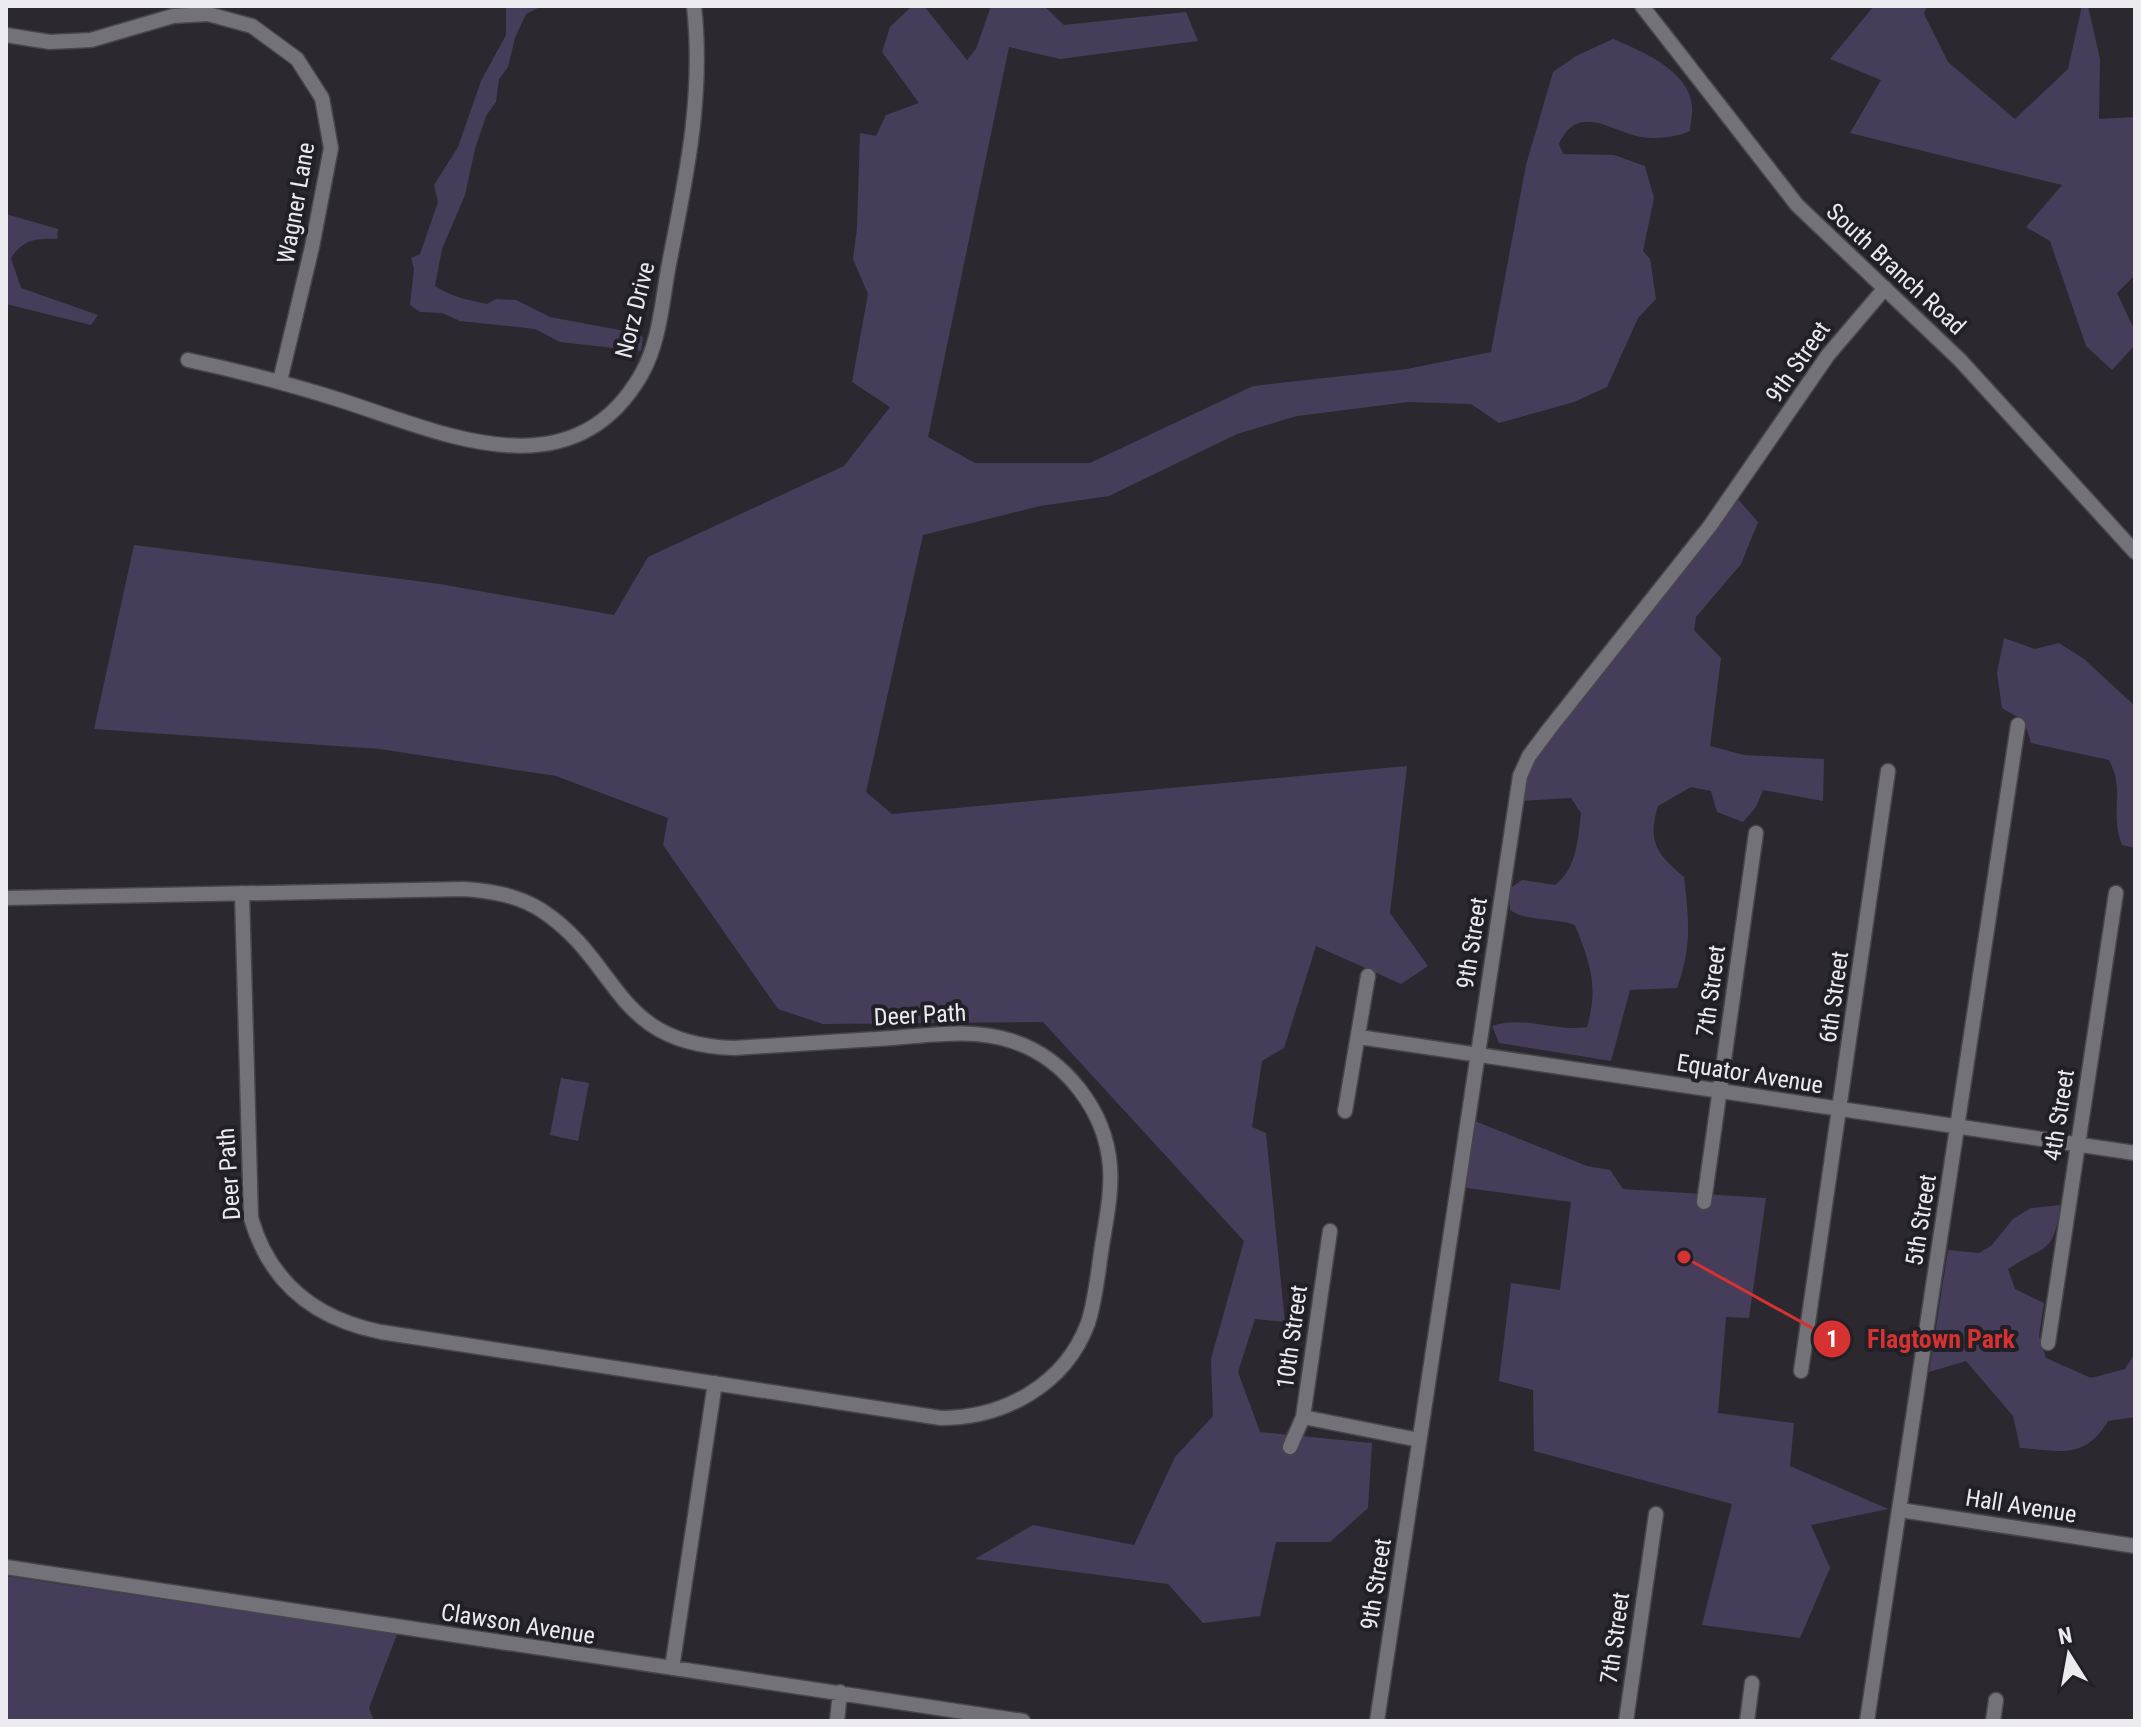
<svg xmlns="http://www.w3.org/2000/svg" width="2141" height="1727" viewBox="0 0 2141 1727" font-family="'Roboto Condensed',sans-serif">
<style>
.green{fill:#463d5b}
.lines{fill:none;stroke-linecap:round;stroke-linejoin:round}
.minor-casing{stroke:#47464b;stroke-width:17}
.minor{stroke:#747279;stroke-width:14}
.labels{text-anchor:middle;stroke-width:8;stroke-linejoin:round;paint-order:stroke}
.street-label{font-size:24px;fill:#ebeaef;stroke:#212026}
.leader{fill:none;stroke:#d73232;stroke-width:3}
.callout-dot{fill:#d73232;stroke:#212026;stroke-width:3}
.mark-label{font-size:24px;text-anchor:middle;font-weight:bold;fill:#fff}
.callout-label{font-size:26px;text-anchor:middle;font-weight:bold;fill:#d73232;stroke:#212026;stroke-width:8;stroke-linejoin:round;paint-order:stroke}
</style>
<rect width="100%" height="100%" fill="#2b292f"/>
<path class="green" d="M506,6H542L526,14L515,38L508,67L499,79L496,102L486,116L475,149L465,195L442,249L435,286C452,297 468,300 487,304L496,299L516,300L550,317L630,332L643,337L641,351L560,342L535,329L460,321L442,313L420,312L410,305L414,269L411,258L420,254L438,202L434,185L458,147L481,81L506,35Z
M912,6H924L967,60L976,49L991,6H1044L1064,25L1186,12L1198,41L1060,59L1009,47L928,437L975,463H1090L1253,386L1407,369L1491,352L1526,165L1553,72L1576,56L1613,39C1641,51 1689,70 1692,106C1693,114 1690,124 1690,131C1674,138 1657,139 1641,137C1614,133 1578,101 1559,144L1563,154L1614,155L1645,166L1654,198L1643,251L1650,259L1656,299L1638,318L1607,387L1574,402L1499,423L1471,404L1408,402L1297,416L1237,434L1109,496L1040,506L923,535L866,792L892,814L1407,766L1390,913L1428,966L1401,984L1316,946L1284,1048L1262,1061L1252,1127L1266,1133L1285,1322L1255,1319L1238,1372L1260,1432L1372,1443L1368,1508L1330,1542H1276L1260,1616L1203,1623L1168,1584L975,1559L1033,1525L1134,1545L1175,1457L1213,1416L1211,1359L1244,1241L1043,1022L823,1024L778,1009L663,845L668,818L556,776L380,749L94,729L134,545L440,584L614,615L648,557L844,466L890,407L852,382L868,294L853,259L857,228L860,133L876,136L886,115L919,103L882,52L890,27Z
M1874,6H1927L1924,14L1948,62L2015,119L2068,69L2082,6H2088L2100,59L2099,119L2135,117V275L2117,293L2135,331V345L2112,370L2086,346L2050,241L2026,227L2062,185L1850,133L1881,80L1830,59Z
M6,214L58,229L57,239C35,238 23,240 11,258L21,288L98,315L91,325L6,304Z
M1737,498L1758,522L1741,564L1696,617L1694,630L1721,658L1710,746L1744,755L1824,759L1823,801L1763,790L1756,807L1743,822L1717,812L1711,791L1691,787L1658,806C1647,842 1657,854 1684,877C1689,921 1692,946 1677,988L1630,990L1611,1061L1499,1043L1492,1026C1521,1015 1555,1032 1587,1027C1599,986 1590,963 1575,925C1553,917 1527,922 1510,910L1509,889L1522,880L1555,885C1577,869 1578,838 1581,813L1571,798L1520,801L1524,776L1534,755Z
M2004,638L2035,649L2059,643L2084,659L2135,706V848L2122,845C2109,811 2126,793 2109,760L2031,743L2024,721L2002,708L1997,673Z
M561,1078L589,1083L578,1141L550,1135Z
M1467,1118L1587,1166L1610,1170L1623,1189L1766,1198L1749,1318L1726,1317L1718,1413L1794,1423L1790,1466L1888,1509L1811,1525L1830,1568L1800,1638L1702,1625L1732,1504L1534,1451L1533,1390L1499,1381L1511,1283L1560,1290L1571,1202L1460,1187Z
M2060,1205C2054,1256 2045,1244 2008,1269L2015,1289L2044,1303L2039,1336L2046,1358L2091,1378L2125,1369L2135,1353V1417L2108,1421C2085,1460 2059,1451 2020,1448L2013,1416L1966,1361L1929,1372L1948,1250L1979,1253L1991,1246L2013,1219L2031,1208Z
M6,1576L397,1634L369,1708L374,1721H6Z"/>
<g class="lines">
<g class="minor-casing">
<path id="minor" d="M1642,6L1797,205L1960,360L2135,552
M6,35L50,42L91,40L173,16L208,14L252,26L297,59L322,98L331,148L312,247L280,381
M188,360C239,371 290,384 340,400C440,432 571,496 641,375C660,342 662,301 669,264C686,178 704,95 694,6
M6,898L464,889C491,891 517,895 541,910C621,962 612,1044 734,1048C787,1045 839,1041 892,1038C932,1035 973,1028 1012,1041C1065,1058 1106,1111 1110,1167C1112,1193 1106,1220 1102,1246C1098,1271 1096,1298 1088,1323C1065,1385 1004,1418 941,1418L381,1332C316,1319 270,1284 251,1218L242,893
M1359,1037L2135,1153
M1345,1111L1368,976
M1704,1202L1756,833
M2048,1343L2116,893
M1801,1371L1888,771
M1303,1417L1419,1440
M1290,1447L1303,1417L1330,1231
M1900,1510L2135,1546
M6,1567L1023,1721
M672,1668L715,1383
M837,1721L840,1692
M1377,1721L1520,776L1529,756L1550,728L1710,526L1828,355L1885,288
M1626,1721L1656,1514
M1747,1721L1752,1683
M1867,1721L2018,725
M1993,1721L1996,1700"/>
</g>
<use href="#minor" class="minor"/>
</g>
<g class="labels">
<g class="street-label">
<text transform="translate(296 203) rotate(-80)" y="8">Wagner Lane</text>
<text transform="translate(1896 269) rotate(43)" y="8">South Branch Road</text>
<text transform="translate(635 310) rotate(-76)" y="8">Norz Drive</text>
<text transform="translate(1798 362) rotate(-55)" y="8">9th Street</text>
<text transform="translate(1472 943) rotate(-81)" y="8">9th Street</text>
<text transform="translate(1711 991) rotate(-82)" y="8">7th Street</text>
<text transform="translate(1834 997) rotate(-82)" y="8">6th Street</text>
<text transform="translate(920 1015) rotate(-3)" y="8">Deer Path</text>
<text transform="translate(1750 1074) rotate(9)" y="8">Equator Avenue</text>
<text transform="translate(2059 1115) rotate(-81)" y="8">4th Street</text>
<text transform="translate(229 1174) rotate(-94)" y="8">Deer Path</text>
<text transform="translate(1921 1220) rotate(-81)" y="8">5th Street</text>
<text transform="translate(1292 1337) rotate(-82)" y="8">10th Street</text>
<text transform="translate(2021 1506) rotate(9)" y="8">Hall Avenue</text>
<text transform="translate(1376 1584) rotate(-81)" y="8">9th Street</text>
<text transform="translate(518 1624) rotate(9)" y="8">Clawson Avenue</text>
<text transform="translate(1615 1638) rotate(-82)" y="8">7th Street</text>
</g>
</g>
<path class="leader" d="M1684 1257L1832 1339"/>
<g class="callout-dot">
<circle cx="1684" cy="1257" r="8"/>
<circle cx="1832" cy="1339" r="20"/>
</g>
<g class="mark-label">
<text x="1832" y="1347">1</text>
</g>
<g class="callout-label">
<text x="1941" y="1348">Flagtown Park</text>
</g>
<rect width="2141" height="1727" fill="none" stroke="#ebeaef" stroke-width="16"/>
<g transform="translate(2069 1655) rotate(349)" stroke="#212026" stroke-width="6" paint-order="stroke">
<path d="M0-6L14 30L0 20L-14 30Z" fill="#ebeaef"/>
<text y="-12" font-size="22" font-weight="bold" text-anchor="middle" fill="#ebeaef">N</text>
</g>
</svg>
